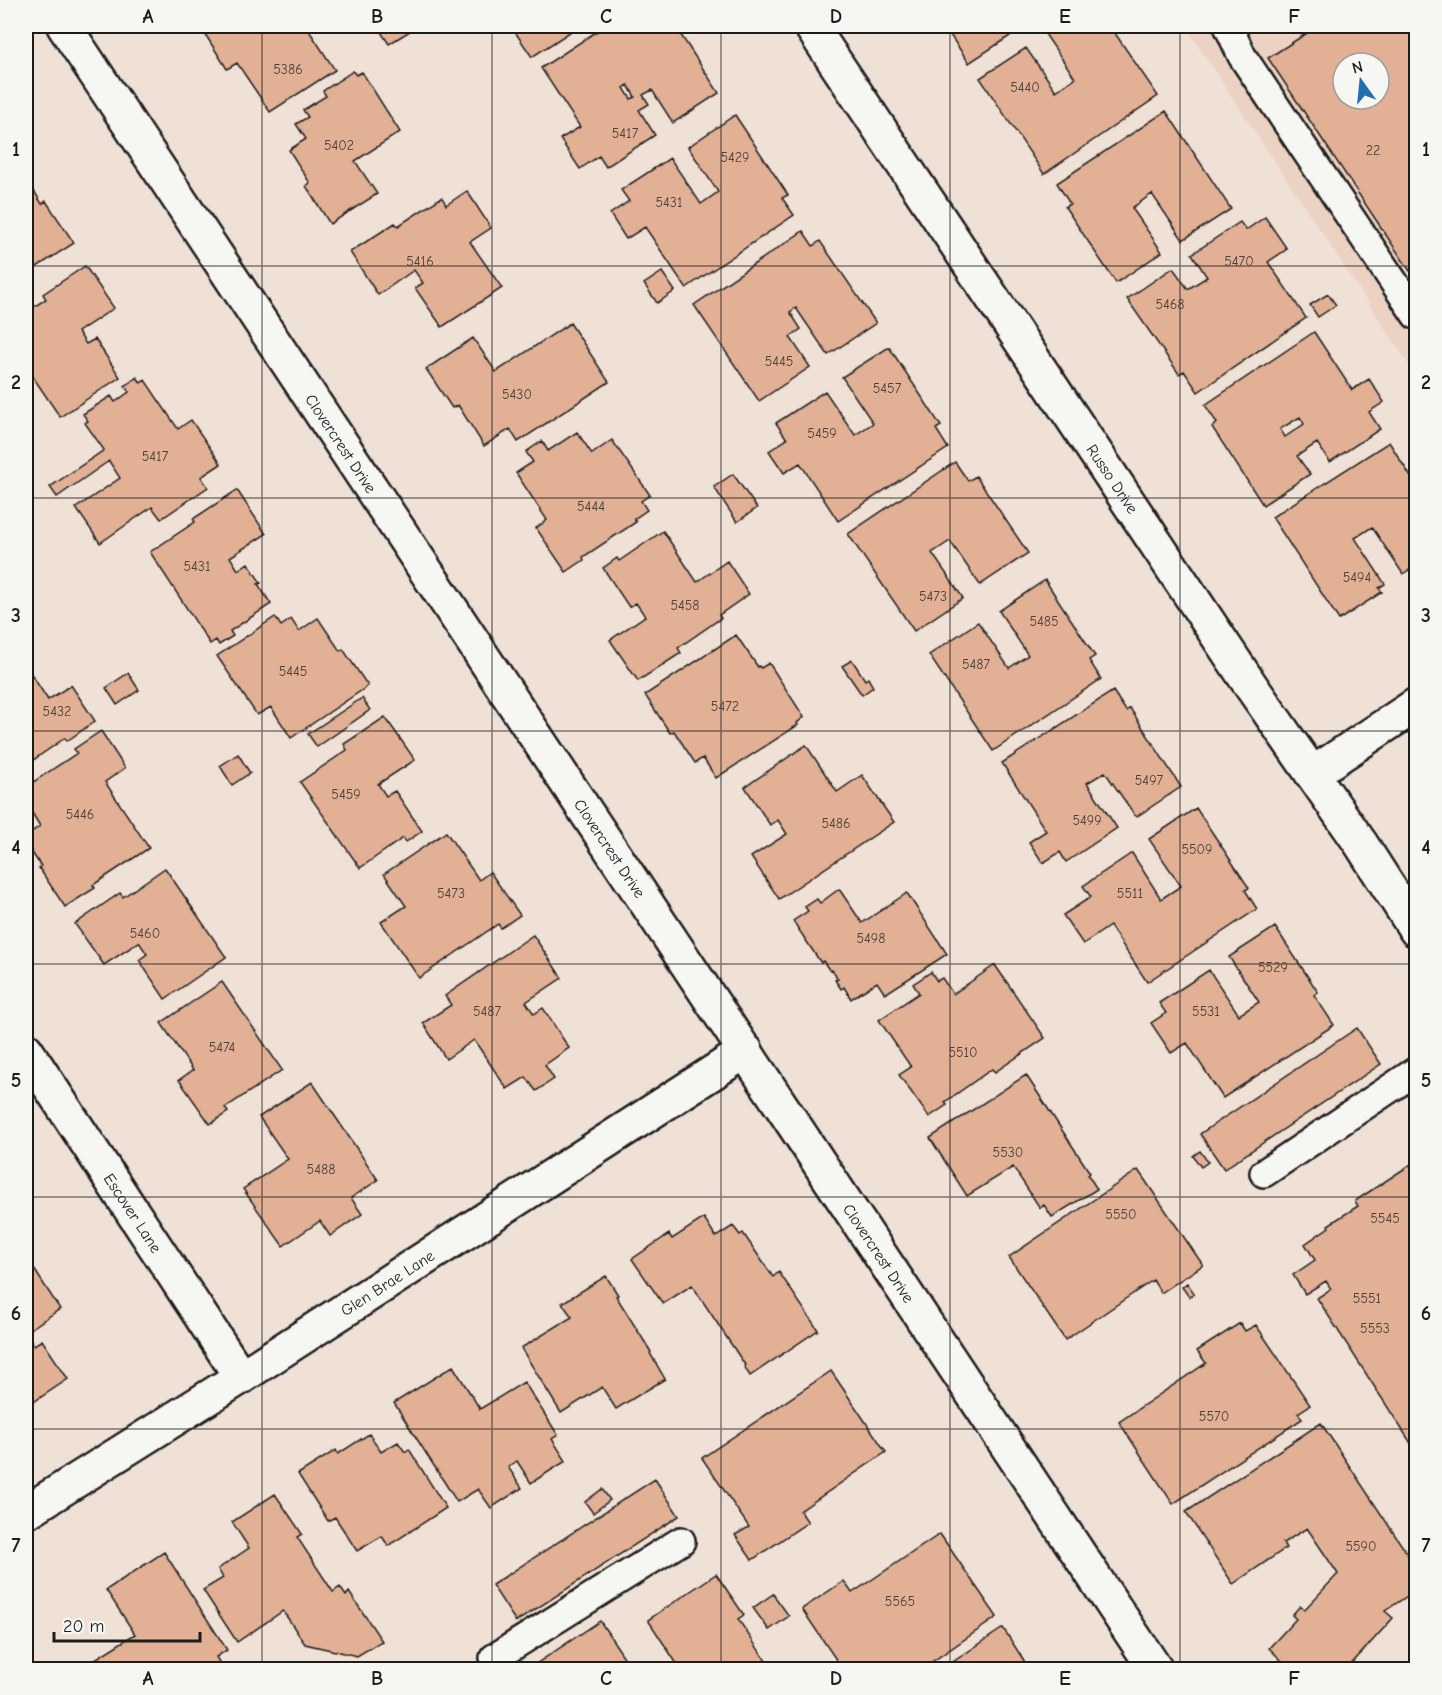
<svg xmlns="http://www.w3.org/2000/svg" width="1442" height="1695" viewBox="0 0 1442 1695" font-family="'Comic Neue',sans-serif">
<style>
.built{fill:#ecd2c2;fill-rule:evenodd}
.building{fill:#e2b094;stroke:#1c1c1c;stroke-width:1.5;fill-rule:evenodd}
.lines{fill:none;stroke-linecap:round;stroke-linejoin:round}
.service-casing{stroke:#1c1c1c;stroke-width:32}
.minor-casing{stroke:#1c1c1c;stroke-width:38}
.service{stroke:#f6f6f2;stroke-width:27}
.minor{stroke:#f6f6f2;stroke-width:33}
.grid{fill:none;stroke:#1c1c1c;stroke-width:1.5;stroke-opacity:0.55}
.labels{text-anchor:middle;stroke-width:4.5;stroke-linejoin:round;paint-order:stroke}
.number-label{font-size:14px;fill:#4e413a}
.street-label{font-size:16px;fill:#1c1c1c;stroke:#f6f6f2}
.neatline{fill:none;stroke:#1c1c1c;stroke-width:2}
.grid-label{font-size:20px;text-anchor:middle;font-weight:bold;fill:#1c1c1c}
</style>
<rect width="100%" height="100%" fill="#f0e1d6"/>
<filter id="ink" filterUnits="userSpaceOnUse"><feTurbulence type="fractalNoise" baseFrequency=".0167" numOctaves="2"/><feDisplacementMap in="SourceGraphic" scale="12" xChannelSelector="R" yChannelSelector="G"/><feConvolveMatrix kernelMatrix="1 2 1 2 8 2 1 2 1" color-interpolation-filters="sRGB"/></filter>
<g filter="url(#ink)">
<path class="built" d="M1185,26H1416V375ZM1343,63H1379V99H1343Z"/>
<path class="building" d="M200,26H306L335,70L270,112L237,63L227,69Z
M377,26H418L389,44Z
M511,26H579L532,57Z
M605,26H675L719,93L673,123L652,90L643,95L649,104L639,110L655,135L606,167L599,156L580,169L560,139L580,127L541,68ZM628,85L635,97L631,99L624,88Z
M944,26H1012L1016,32L969,63Z
M1056,26H1110L1158,96L1044,174L980,78L1026,48L1056,91L1075,78L1045,34Z
M1318,26H1416V266L1410,271L1268,58ZM1343,63H1379V99H1343Z
M353,71L356,75L362,72L400,132L355,161L377,194L330,224L306,186L310,183L289,150L306,139L296,124L308,117L303,110L326,96L323,91Z
M1166,111L1231,209L1183,240L1152,194L1132,208L1162,252L1116,283L1065,207L1070,204L1057,183Z
M735,115L788,195L782,198L794,215L686,288L645,227L626,239L610,214L629,201L621,190L670,158L701,204L718,192L688,147Z
M26,178L42,204L46,201L74,243L26,274Z
M467,191L491,228L470,242L502,288L442,327L415,288L423,283L414,270L378,295L350,252L395,223L398,226L442,197L446,205Z
M1265,217L1287,249L1268,262L1306,318L1198,392L1184,371L1179,374L1127,299L1173,268L1188,289L1207,277L1192,254L1240,222L1246,230Z
M803,231L813,246L820,241L876,323L828,355L796,308L790,312L801,329L790,337L810,367L759,401L694,305Z
M85,266L114,308L78,332L86,344L95,339L120,377L60,417L29,371L26,373V312L46,299L43,294Z
M662,272L675,291L657,303L644,284Z
M1328,294L1336,305L1318,317L1310,305Z
M570,323L609,382L518,442L510,429L484,446L458,405L452,408L426,369L473,338L496,372Z
M1314,332L1352,390L1369,379L1384,402L1369,412L1380,429L1330,462L1317,443L1297,456L1310,474L1263,505L1212,427L1217,423L1205,405ZM1300,417L1304,424L1285,437L1280,429Z
M889,347L941,426L936,429L948,448L838,521L800,463L784,473L769,451L787,439L776,423L825,391L855,435L873,423L842,377Z
M137,377L141,383L145,380L178,429L191,420L221,464L201,477L208,487L161,519L152,507L100,543L76,508L120,478L109,461L57,497L50,487L104,450L85,423L88,421L83,414L111,396L115,402L129,392L125,386Z
M577,432L592,454L612,440L650,495L641,501L647,510L634,519L636,522L583,557L584,560L566,572L536,528L547,520L516,473L533,462L526,452L542,441L548,451Z
M1389,442L1416,485V565L1403,574L1372,527L1355,538L1385,584L1379,588L1382,592L1339,620L1272,517Z
M955,462L968,481L976,476L1028,553L980,585L950,541L932,553L963,598L914,631L848,534Z
M733,474L757,508L737,522L714,487Z
M237,490L266,534L230,557L238,570L248,563L261,583L258,584L271,604L230,631L233,636L219,645L216,640L210,644L150,552L195,522L193,519Z
M663,531L697,582L727,561L749,594L719,615L721,618L678,648L681,653L638,681L610,640L645,616L636,603L629,607L603,568L617,558L619,561Z
M1045,580L1095,656L1089,660L1101,679L993,751L929,655L978,622L1009,668L1028,655L999,611Z
M275,617L281,626L291,619L299,631L318,618L340,651L343,649L368,686L291,738L271,707L257,715L217,656Z
M736,635L758,667L759,666L761,668L769,663L804,717L797,723L798,725L716,778L703,758L695,763L674,731L670,733L645,695Z
M852,660L865,680L868,678L873,687L862,695L842,666Z
M26,666L48,700L71,685L95,721L67,741L65,738L26,765Z
M128,673L139,690L117,705L106,688Z
M1113,691L1126,711L1130,708L1181,787L1136,817L1105,772L1087,783L1117,828L1066,862L1060,852L1043,863L1029,842L1046,831L1002,763Z
M362,698L370,710L317,747L308,734Z
M385,717L415,760L378,784L386,796L395,791L422,831L406,842L403,838L360,868L300,782L347,750L344,744Z
M101,731L125,768L105,782L149,848L93,885L95,888L65,907L39,868L41,866L26,844V836L40,826L26,803V787L77,753L74,749Z
M806,745L837,792L862,775L894,822L779,899L751,857L787,834L778,820L770,825L745,787Z
M238,754L250,773L232,785L220,766Z
M1196,808L1249,888L1245,890L1257,909L1147,982L1110,926L1083,944L1063,915L1091,897L1083,886L1132,853L1161,899L1181,886L1149,839Z
M446,832L479,880L490,872L520,915L501,928L498,924L419,978L381,922L406,906L384,874Z
M165,868L226,957L165,999L139,960L147,954L139,942L104,965L75,924L120,893L123,897Z
M839,889L862,923L907,893L947,954L885,994L877,982L851,999L844,987L841,989L835,980L838,979L832,970L830,971L823,961L821,963L793,921L808,911L805,907L817,899L820,903Z
M1275,927L1318,992L1314,995L1334,1025L1223,1098L1187,1043L1171,1053L1151,1023L1166,1013L1159,1003L1209,970L1239,1015L1259,1002L1229,957Z
M533,935L562,978L526,1002L534,1014L543,1008L569,1048L545,1065L554,1079L536,1091L526,1077L507,1089L474,1040L446,1059L423,1023L451,1005L445,996Z
M995,965L1045,1038L995,1072L992,1069L945,1102L947,1105L929,1117L899,1075L911,1067L879,1020L919,993L913,984L931,972L937,981L942,978L953,994Z
M222,982L282,1070L225,1108L228,1112L210,1124L179,1080L193,1070L161,1023Z
M1357,1028L1381,1064L1224,1169L1200,1134Z
M1026,1075L1090,1173L1088,1175L1097,1189L1052,1217L1044,1205L1040,1208L1013,1167L967,1196L930,1138Z
M312,1082L378,1180L351,1198L362,1214L330,1236L320,1221L283,1246L243,1189L288,1159L259,1117Z
M1200,1151L1208,1162L1201,1167L1193,1156Z
M1416,1161V1451L1317,1298L1331,1289L1326,1281L1305,1294L1293,1275L1315,1260L1305,1244L1329,1227L1328,1225L1358,1206L1355,1201Z
M1138,1170L1203,1265L1161,1293L1153,1280L1065,1340L1009,1257Z
M704,1218L716,1237L733,1226L740,1235L743,1233L773,1277L779,1272L818,1330L750,1376L744,1366L745,1365L692,1285L663,1304L632,1259L669,1234L672,1239Z
M32,1266L60,1309L26,1332L34,1345L42,1340L68,1379L26,1407V1271Z
M606,1276L618,1295L616,1296L651,1352L650,1353L665,1379L616,1409L602,1387L561,1413L521,1348L572,1317L562,1303Z
M1187,1283L1194,1293L1189,1297L1182,1287Z
M1240,1323L1245,1331L1256,1325L1310,1405L1298,1413L1302,1419L1173,1504L1119,1422L1206,1363L1197,1351Z
M453,1366L480,1409L524,1382L558,1435L552,1439L566,1461L531,1483L517,1461L508,1467L522,1488L491,1508L478,1489L457,1502L394,1403Z
M831,1371L886,1452L800,1511L808,1522L752,1560L735,1535L749,1527L702,1458Z
M1321,1423L1416,1567V1590L1385,1611L1393,1618L1346,1670H1291L1269,1648L1296,1619L1292,1615L1300,1606L1304,1610L1338,1574L1307,1528L1283,1543L1286,1548L1233,1584L1186,1512Z
M369,1434L381,1452L398,1442L405,1452L409,1449L446,1508L388,1546L382,1536L357,1551L335,1517L328,1521L298,1474L336,1450L338,1454Z
M655,1479L679,1516L516,1622L492,1585Z
M602,1489L610,1500L593,1513L585,1502Z
M275,1494L302,1534L297,1537L333,1592L340,1587L346,1596L349,1592L382,1641L357,1656L305,1644L283,1611L237,1642L203,1590L223,1578L218,1569L249,1548L232,1522Z
M940,1534L997,1617L920,1670H843L802,1609L844,1581L852,1593Z
M164,1552L227,1650L216,1657L224,1670H97L92,1661L135,1634L106,1590Z
M716,1574L744,1615L738,1619L772,1670H681L648,1620Z
M773,1594L789,1616L769,1630L753,1608Z
M600,1621L631,1668L639,1662L644,1670H536L533,1666Z
M1003,1628L1030,1670H941Z"/>
<g class="lines">
<g class="service-casing">
<path id="service" d="M1228,26L1242,56L1416,315
M1264,1173L1416,1071
M502,1670L494,1658L681,1541"/>
</g>
<g class="minor-casing">
<g id="minor">
<path id="s1" d="M64,26L1156,1670"/>
<path id="s2" d="M811,26L1251,686L1361,844L1416,930"/>
<path d="M1312,774L1416,705"/>
<path id="s3" d="M26,1050L241,1377"/>
<path id="s4" d="M26,1512L241,1377L746,1051"/>
</g>
</g>
<use href="#service" class="service"/>
<use href="#minor" class="minor"/>
</g>
</g>
<path class="grid" d="M262,26V1670M492,26V1670M721,26V1670M950,26V1670M1180,26V1670M26,266H1416M26,498H1416M26,731H1416M26,964H1416M26,1197H1416M26,1429H1416"/>
<g class="labels">
<g class="number-label">
<text x="288" y="74">5386</text>
<text x="1025" y="92">5440</text>
<text x="625" y="138">5417</text>
<text x="339" y="150">5402</text>
<text x="1373" y="155">22</text>
<text x="735" y="162">5429</text>
<text x="669" y="207">5431</text>
<text x="420" y="266">5416</text>
<text x="1239" y="266">5470</text>
<text x="1170" y="309">5468</text>
<text x="779" y="366">5445</text>
<text x="887" y="393">5457</text>
<text x="517" y="399">5430</text>
<text x="822" y="438">5459</text>
<text x="155" y="461">5417</text>
<text x="591" y="511">5444</text>
<text x="197" y="571">5431</text>
<text x="1357" y="582">5494</text>
<text x="933" y="601">5473</text>
<text x="685" y="610">5458</text>
<text x="1044" y="626">5485</text>
<text x="976" y="669">5487</text>
<text x="293" y="676">5445</text>
<text x="725" y="711">5472</text>
<text x="57" y="716">5432</text>
<text x="1149" y="785">5497</text>
<text x="346" y="799">5459</text>
<text x="80" y="819">5446</text>
<text x="1087" y="825">5499</text>
<text x="836" y="828">5486</text>
<text x="1197" y="854">5509</text>
<text x="451" y="898">5473</text>
<text x="1130" y="898">5511</text>
<text x="145" y="938">5460</text>
<text x="871" y="943">5498</text>
<text x="1273" y="972">5529</text>
<text x="487" y="1016">5487</text>
<text x="1206" y="1016">5531</text>
<text x="222" y="1052">5474</text>
<text x="963" y="1057">5510</text>
<text x="1008" y="1157">5530</text>
<text x="321" y="1174">5488</text>
<text x="1121" y="1219">5550</text>
<text x="1385" y="1223">5545</text>
<text x="1367" y="1303">5551</text>
<text x="1375" y="1333">5553</text>
<text x="1214" y="1421">5570</text>
<text x="1361" y="1551">5590</text>
<text x="900" y="1606">5565</text>
</g>
<g class="street-label">
<text dy="6" stroke="none"><textPath href="#s1" startOffset="501">Clovercrest Drive</textPath></text>
<text dy="6" stroke="none"><textPath href="#s2" startOffset="544">Russo Drive</textPath></text>
<text dy="6" stroke="none"><textPath href="#s1" startOffset="987">Clovercrest Drive</textPath></text>
<text dy="6" stroke="none"><textPath href="#s3" startOffset="195">Escover Lane</textPath></text>
<text dy="6" stroke="none"><textPath href="#s1" startOffset="1473">Clovercrest Drive</textPath></text>
<text dy="6" stroke="none"><textPath href="#s4" startOffset="428">Glen Brae Lane</textPath></text>
</g>
</g>
<rect width="1442" height="1695" fill="none" stroke="#f6f6f2" stroke-width="66"/>
<g transform="translate(1361 81) rotate(345)"><circle r="28" fill="#f6f6f2" stroke="#9f9f9c" stroke-width="1.5"/>
<path d="M0-4.5L10 22L0 15L-10 22Z" fill="#1f6fb2"/>
<text y="-9" font-size="16" font-weight="bold" text-anchor="middle" fill="#1c1c1c">N</text>
</g>
<path d="M54 1632v9h146v-9" fill="none" stroke="#1c1c1c" stroke-width="3"/>
<text x="63" y="1632" font-size="18" fill="#1c1c1c" stroke="#f6f6f2" stroke-width="4.5" paint-order="stroke">20 m</text>
<rect x="33" y="33" width="1376" height="1629" class="neatline"/>
<g class="grid-label">
<text x="148" y="23">A</text>
<text x="377" y="23">B</text>
<text x="606" y="23">C</text>
<text x="836" y="23">D</text>
<text x="1065" y="23">E</text>
<text x="1294" y="23">F</text>
<text x="16" y="156">1</text>
<text x="1426" y="156">1</text>
<text x="16" y="389">2</text>
<text x="1426" y="389">2</text>
<text x="16" y="622">3</text>
<text x="1426" y="622">3</text>
<text x="16" y="854">4</text>
<text x="1426" y="854">4</text>
<text x="16" y="1087">5</text>
<text x="1426" y="1087">5</text>
<text x="16" y="1320">6</text>
<text x="1426" y="1320">6</text>
<text x="16" y="1552">7</text>
<text x="1426" y="1552">7</text>
<text x="148" y="1685">A</text>
<text x="377" y="1685">B</text>
<text x="606" y="1685">C</text>
<text x="836" y="1685">D</text>
<text x="1065" y="1685">E</text>
<text x="1294" y="1685">F</text>
</g>
</svg>
